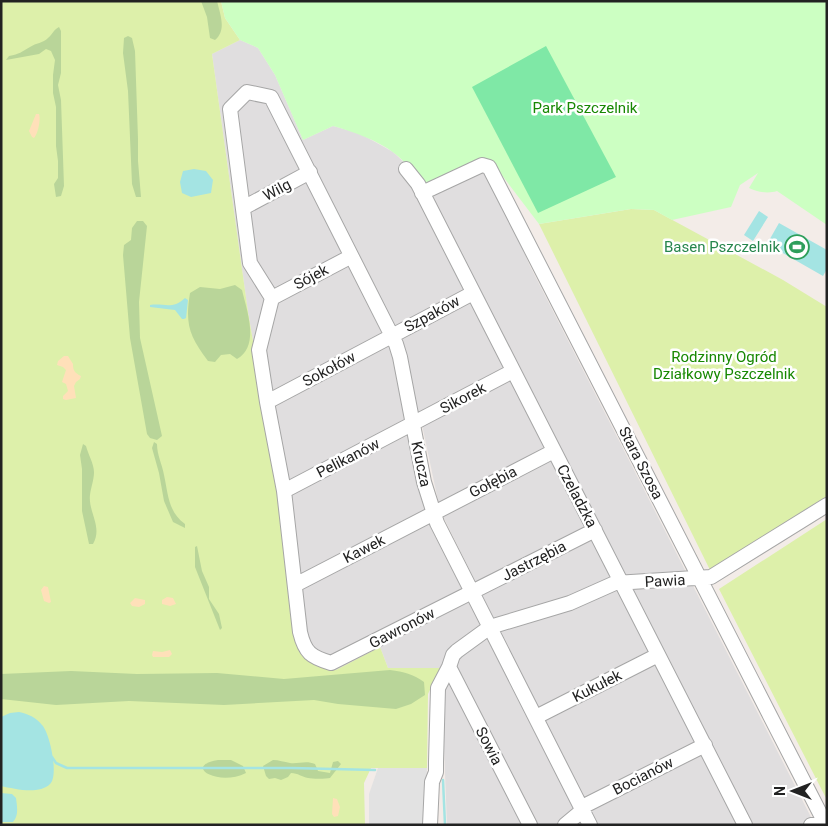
<svg xmlns="http://www.w3.org/2000/svg" width="828" height="826" viewBox="0 0 828 826" font-family="Roboto,sans-serif">
<style>
.residential{fill:#e0dedf}
.grass{fill:#ddf0aa}
.forest{fill:#b9d599}
.sand{fill:#ffe0b9}
.park{fill:#ccffc2}
.pitch{fill:#7fe8a6}
.parking{fill:#e2e2e2}
.water{fill:#a4e4e3}
.lines{fill:none;stroke-linecap:round;stroke-linejoin:round}
.stream{stroke:#a4e4e3;stroke-width:2.5}
.minor-casing{stroke:#a6a6a6;stroke-width:16}
.minor{stroke:#fff;stroke-width:14}
.labels{text-anchor:middle;stroke-width:5;stroke-linejoin:round;paint-order:stroke}
.park-label{font-size:15px;fill:#178802;stroke:#fff}
.street-label{font-size:15px;fill:#222;stroke:#fff}
.leisure-label{font-size:15px;fill:#27864d;stroke:#fff;text-anchor:end}
</style>
<rect width="100%" height="100%" fill="#f3ece8"/>
<path class="residential" d="M240,40L258,48L275,75L303,140L333,126L359,133L393,152L407,165L484,159L530,266L815,825H447L442,695L457,659L497,626L440,510L421,420L415,408L430,516L485,625L457,643L440,668H388L380,647L336,670L315,666L307,656L248,312L212,54Z"/>
<path class="grass" d="M1,1H221L225,18L240,40L212,54L248,312L307,656L316,666L336,670L380,647L388,668H440L428,694L427,768H371L364,783L365,825H1Z
M631,209L654,210L783,280L827,307V496L710,570L539,224Z
M827,519V800L719,589Z"/>
<path class="forest" d="M201,1H217C220,14 227,30 215,40L210,38L207,17Z
M59,27L61,31V73L58,85L61,100L64,186L61,196L56,197L54,184L58,178V161L56,146V107L53,93V75L55,60L51,51L46,49L39,54L6,60L9,56C20,54 21,52 30,47C36,43 43,43 48,38C53,34 53,30 59,27Z
M128,36L132,38L135,51L138,139V161L141,197H136L132,184L128,91L123,53L124,38Z
M137,221H143L147,226L139,302L140,338L162,436L157,440L150,438L147,434L130,338L123,255L124,245L131,240L132,228Z
M235,285L242,290C247,311 260,346 237,359L230,354L221,355L215,362L208,361C189,336 185,324 190,293L200,287L220,289Z
M154,442L157,444C157,455 162,464 164,475C168,493 168,512 185,524V528L173,522L164,501L159,473L152,448Z
M83,444L86,446C88,454 94,464 94,472C94,480 91,487 90,495C88,512 103,527 93,544H89L82,511V469L80,455Z
M197,546L202,571L209,587V599L219,614L222,628L220,630L195,567V547Z
M390,670C404,672 413,674 424,682L425,695L411,704L396,709L338,704L314,700L224,705L129,701L56,705L1,699V674L71,671L137,674L217,673L284,679Z
M218,760H231L243,766L246,773C218,787 182,766 218,760Z
M273,760C279,760 284,762 290,763C299,764 306,760 315,764L318,771L330,773L333,762L338,761L341,764L330,778C326,779 312,779 308,778C302,777 298,773 291,773L288,777L281,780L275,778L269,779L266,776L263,766Z"/>
<path class="sand" d="M36,114H39C41,119 38,134 34,138L32,137L29,131Z
M64,356H68L73,364C73,371 75,373 81,376L80,379L76,382L74,386L76,398L66,400L63,399V396L68,391L66,384L62,382L66,370L63,367L57,365L58,361Z
M44,586L48,587L51,602L49,603L44,601L41,590Z
M167,597L173,598L176,604L170,606L162,604V600Z
M135,598L145,600V604L139,607L132,606L130,603Z
M170,650L172,654L169,657H153L152,655L153,651L162,652Z
M333,798L337,799L340,807L338,816L334,817L332,814Z"/>
<path class="park" d="M221,1H827V225L777,191C768,194 757,192 749,188L758,173L740,185L731,207L672,220L654,210L631,209L539,224L501,174L484,159L426,187C416,176 406,162 394,153C377,140 354,132 333,126L303,140L275,75L258,48L240,40L225,18Z"/>
<path class="pitch" d="M546,46L616,177L538,213L472,87Z"/>
<path class="parking" d="M378,768H427L425,825H369V794Z"/>
<path class="water" d="M194,169L206,171L213,180L211,193L191,197L182,193L180,182L183,171Z
M759,211L768,217L753,241L744,235Z
M779,223L827,250V269L823,276L767,244Z
M185,298L188,300L186,318L184,319H182L175,310L150,307V305C165,303 172,310 185,298Z
M19,712C28,714 36,717 42,725C50,733 59,776 50,784C39,795 15,789 1,786V717L10,713Z
M1,793L12,794L16,798C17,806 19,816 13,822H1Z"/>
<g class="lines">
<path class="stream" d="M52,757L56,763L67,768H292L375,770
M443,780L445,825"/>
<g class="minor-casing">
<path id="minor" d="M406,169L418,184L745,825
M422,193L482,165L489,167L826,825
M243,208L310,172
M272,298L350,257
M267,402L473,293
M284,491L513,371
M295,585L554,451
M449,667L530,825
M536,717L658,655
M582,807L705,745
M430,825L432,782L436,772V762L438,688L449,667L453,655L457,651L490,627L570,603L615,583L711,577L827,505
M565,825L583,810
M590,825L437,523L424,482L400,357L396,344L271,97L247,92L230,109L250,263L272,298L259,350L267,402L284,491L300,632C305,653 311,657 331,663L595,530
M811,825L825,822"/>
</g>
<use href="#minor" class="minor"/>
</g>
<defs>
<g id="stadium-ring" transform="scale(1.25)"><circle r="9.5" fill="#fff" stroke="#2e9e5b" stroke-width="1.5"/><path d="M0-5a6.5 5 0 1 0 0 10a6.5 5 0 1 0 0-10ZM-3.5-1.8h7v3.6h-7Z" fill="#2e9e5b"/></g>
</defs>
<g fill-rule="evenodd">
<use href="#stadium-ring" x="797" y="247"/>
</g>
<g class="labels">
<g class="park-label">
<text x="585" y="113">Park Pszczelnik</text>
<text x="724" y="362">Rodzinny Ogród<tspan x="724" dy="17">Działkowy Pszczelnik</tspan></text>
</g>
<g class="street-label">
<text transform="translate(277 190) rotate(-28)" y="5">Wilg</text>
<text transform="translate(311 277) rotate(-28)" y="5">Sójek</text>
<text transform="translate(432 314) rotate(-28)" y="5">Szpaków</text>
<text transform="translate(329 369) rotate(-28)" y="5">Sokołów</text>
<text transform="translate(463 398) rotate(-28)" y="5">Sikorek</text>
<text transform="translate(348 458) rotate(-27)" y="5">Pelikanów</text>
<text transform="translate(641 463) rotate(63)" y="5">Stara Szosa</text>
<text transform="translate(421 464) rotate(78)" y="5">Krucza</text>
<text transform="translate(493 482) rotate(-27)" y="5">Gołębia</text>
<text transform="translate(577 496) rotate(62)" y="5">Czeladzka</text>
<text transform="translate(364 549) rotate(-27)" y="5">Kawek</text>
<text transform="translate(534 561) rotate(-27)" y="5">Jastrzębia</text>
<text transform="translate(665 581) rotate(-3)" y="5">Pawia</text>
<text transform="translate(402 628) rotate(-27)" y="5">Gawronów</text>
<text transform="translate(597 686) rotate(-27)" y="5">Kukułek</text>
<text transform="translate(489 746) rotate(63)" y="5">Sowia</text>
<text transform="translate(643 776) rotate(-27)" y="5">Bocianów</text>
</g>
<g class="leisure-label">
<text x="780" y="252">Basen Pszczelnik</text>
</g>
</g>
<rect width="828" height="826" fill="none" stroke="#222222" stroke-width="5"/>
<g transform="translate(793 791) rotate(270)" stroke="#ffffff" stroke-width="4" paint-order="stroke">
<path d="M0-4L9 19L0 12L-9 19Z" fill="#222222"/>
<text y="-8" font-size="14" font-weight="bold" text-anchor="middle" fill="#222222">N</text>
</g>
</svg>
